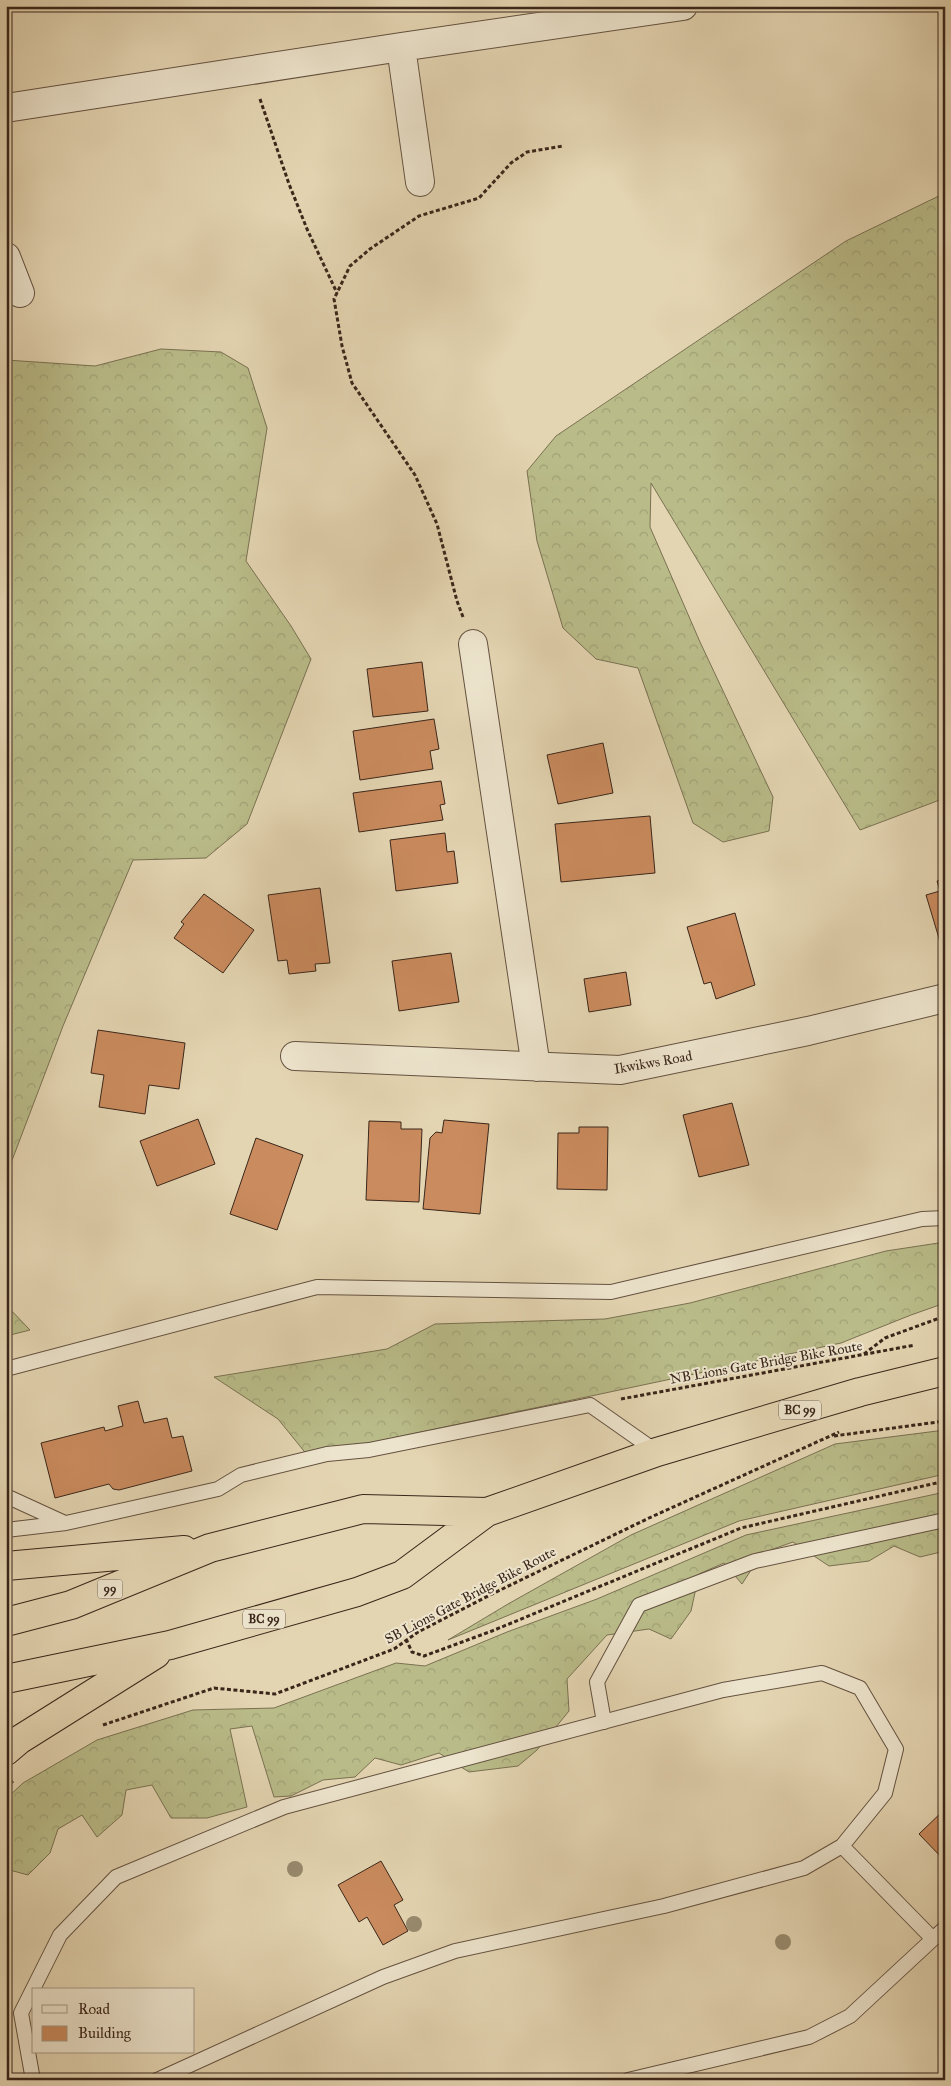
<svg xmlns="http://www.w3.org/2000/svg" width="951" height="2086" viewBox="0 0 951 2086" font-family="'IM FELL Great Primer',serif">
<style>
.forest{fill:url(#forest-crowns);stroke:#7a7152}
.building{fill:#ca8b5e;stroke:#3a261a}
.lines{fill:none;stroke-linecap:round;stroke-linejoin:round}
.service-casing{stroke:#645240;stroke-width:16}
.minor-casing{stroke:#645240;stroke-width:30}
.trunk-casing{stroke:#3a261a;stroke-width:30}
.path{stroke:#3a261a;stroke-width:3;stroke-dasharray:4 2.5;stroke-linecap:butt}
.service{stroke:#ede4cd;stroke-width:14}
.minor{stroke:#ede4cd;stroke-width:28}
.trunk{stroke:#e4d5b2;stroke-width:28}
.tree{fill:#988a6e}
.labels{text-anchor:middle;stroke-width:4;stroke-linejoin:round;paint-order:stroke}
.shield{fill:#ede4cd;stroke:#705f50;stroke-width:1}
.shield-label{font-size:12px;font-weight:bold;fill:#3a261a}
.street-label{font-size:14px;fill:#3a261a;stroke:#ede4cd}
</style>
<defs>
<pattern id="forest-crowns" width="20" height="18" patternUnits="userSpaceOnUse" patternTransform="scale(1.25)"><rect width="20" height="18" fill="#b9bc89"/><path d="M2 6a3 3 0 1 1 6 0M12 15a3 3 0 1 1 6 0" fill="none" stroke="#a0a176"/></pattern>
</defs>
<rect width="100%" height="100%" fill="#e4d5b2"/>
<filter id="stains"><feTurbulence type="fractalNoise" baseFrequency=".004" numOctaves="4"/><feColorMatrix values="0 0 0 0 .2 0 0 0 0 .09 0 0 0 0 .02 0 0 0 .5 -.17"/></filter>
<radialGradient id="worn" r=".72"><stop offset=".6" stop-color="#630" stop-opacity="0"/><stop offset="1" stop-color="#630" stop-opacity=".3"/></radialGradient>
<path class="forest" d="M945,193V798L860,830L651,483L650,527L700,642L773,797L769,831L723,842L693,823L638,668L596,659L563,628L537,541L527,471L556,436L846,241Z
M161,349L221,352L248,368L267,428L246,561L291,626L311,659L247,824L206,858L133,860L63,1026L11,1163L6,1169V360L95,366Z
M945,1242V1303L911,1315L841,1343L308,1456L278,1419L214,1377L387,1349L435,1324L605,1319L690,1303L886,1251Z
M6,1305L30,1330L6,1336Z
M945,1430V1474L739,1521L448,1640L508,1604L631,1535L835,1444Z
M945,1492V1551L920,1557L894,1546L869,1561L829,1566L793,1542L762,1553L742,1584L724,1563L699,1574L691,1611L671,1639L649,1629L607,1635L567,1679L569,1711L537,1750L518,1766L469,1772L439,1753L401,1765L375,1758L355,1777L323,1780L291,1796L274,1797L252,1726L230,1729L247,1807L207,1818H171L152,1785L126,1790L122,1815L97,1837L82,1815L58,1829L50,1853L28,1875L6,1869V1799L23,1783L97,1740L193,1710L274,1708L396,1663L425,1666L507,1632L597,1599L746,1535Z"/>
<path class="building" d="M422,662L428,711L373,717L367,669Z
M434,719L439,749L430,751L433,769L360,780L353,731Z
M603,743L613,793L558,804L547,755Z
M441,781L445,804L440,805L443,820L359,832L353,793Z
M650,816L655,873L561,882L555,824Z
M445,833L447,852L454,851L458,883L396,891L390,840Z
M945,879V944L941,945L926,895L940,891L937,881Z
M320,888L330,963L315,964L316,971L289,974L287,960L278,961L268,895Z
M204,894L254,930L223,973L174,938L184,924L181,922Z
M735,913L755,985L716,999L711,982L704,984L687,927Z
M451,953L459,1002L399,1011L392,961Z
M626,972L631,1005L589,1012L584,979Z
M98,1030L185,1043L179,1089L149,1085L145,1114L99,1107L104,1075L91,1073Z
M732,1103L749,1165L699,1177L683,1115Z
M198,1119L215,1164L157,1186L140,1141Z
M444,1120L489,1124L480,1214L423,1209L430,1138L436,1132L442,1133Z
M369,1121L401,1122V1129H422L419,1202L366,1200Z
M579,1127H608L607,1190L557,1189L558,1133H579Z
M256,1138L303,1155L277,1230L230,1214Z
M138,1401L144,1423L167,1418L172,1438L183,1436L192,1471L119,1490L113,1489L109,1484L55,1498L41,1443L104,1427L105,1431L123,1426L118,1406Z
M945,1809V1861L919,1834Z
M381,1861L403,1900L394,1905L408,1931L383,1945L367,1917L359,1922L338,1885Z"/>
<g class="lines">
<g class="service-casing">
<path id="service" d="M6,1369L317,1287L611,1292L922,1219L945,1218
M6,1496L65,1523
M6,1530L66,1523L218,1489L241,1475L327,1454L369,1450L590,1405L657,1452
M604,1722L597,1682L639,1605L755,1561L945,1520
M33,2080L21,2013L60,1935L116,1877L284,1807L723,1690L822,1673L860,1688L896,1749L885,1793L842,1846
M157,2080L383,1977L455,1951L664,1906L804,1868L842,1846L933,1939L945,1928
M628,2080L809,2037L850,2016L933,1939"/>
</g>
<g class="minor-casing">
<path id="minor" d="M401,47L420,182
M6,108L401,47L683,6
M6,257L20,293
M473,644L536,1067
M295,1056L620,1070L808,1031L945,998"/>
</g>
<g class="trunk-casing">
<path id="trunk" d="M6,1566L184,1550
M6,1622L71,1605L210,1548L363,1509L487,1512
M6,1679L170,1645L357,1592L402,1575L487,1512L657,1452L860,1392L945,1371
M6,1751L19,1740L156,1654"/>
</g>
<path class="path" d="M260,99L289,184L307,229L337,293
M463,617L457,601L437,524L415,475L352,383L342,346L334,299L350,266L370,249L419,216L479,198L511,163L527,152L563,146
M864,1354L885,1338L945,1316
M621,1399L915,1345
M834,1436L945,1421
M406,1639L412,1652L424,1656L492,1631L741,1528L945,1481
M103,1725L214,1688L275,1694L394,1649L418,1632L494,1593L649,1518L839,1432
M6,1787L13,1781"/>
<use href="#service" class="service"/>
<use href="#minor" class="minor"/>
<use href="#trunk" class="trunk"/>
</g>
<g class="tree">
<circle cx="295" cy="1869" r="8"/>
<circle cx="414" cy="1924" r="8"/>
<circle cx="783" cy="1942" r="8"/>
</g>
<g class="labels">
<g class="shield">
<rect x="779" y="1400.5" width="42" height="19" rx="4"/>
<rect x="97.5" y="1579.5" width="25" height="19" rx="4"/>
<rect x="243" y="1609.5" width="42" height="19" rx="4"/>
</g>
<g class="shield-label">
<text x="800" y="1414">BC 99</text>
<text x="110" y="1593">99</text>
<text x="264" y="1623">BC 99</text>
</g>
<g class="street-label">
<text transform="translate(653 1062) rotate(-10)" y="5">Ikwikws Road</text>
<text transform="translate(766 1362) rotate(-10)" y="5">NB Lions Gate Bridge Bike Route</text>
<text transform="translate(470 1595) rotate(-28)" y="5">SB Lions Gate Bridge Bike Route</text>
</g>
</g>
<rect width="951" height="2086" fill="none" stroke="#e4d5b2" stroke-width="25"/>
<rect x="8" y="8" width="936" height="2071" fill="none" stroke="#3a261a" stroke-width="2.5"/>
<rect x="12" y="12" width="926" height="2061" fill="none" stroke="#3a261a"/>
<rect x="32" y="1988" width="162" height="65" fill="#ede4cd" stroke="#a59885"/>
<rect x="42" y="2005" width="25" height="8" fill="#ede4cd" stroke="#a59885"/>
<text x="78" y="2014" font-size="15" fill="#3a261a">Road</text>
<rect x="42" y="2026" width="25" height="15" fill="#ca8b5e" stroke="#a59885"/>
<text x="78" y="2038" font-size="15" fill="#3a261a">Building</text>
<rect width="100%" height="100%" filter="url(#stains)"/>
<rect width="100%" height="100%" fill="url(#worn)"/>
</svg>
